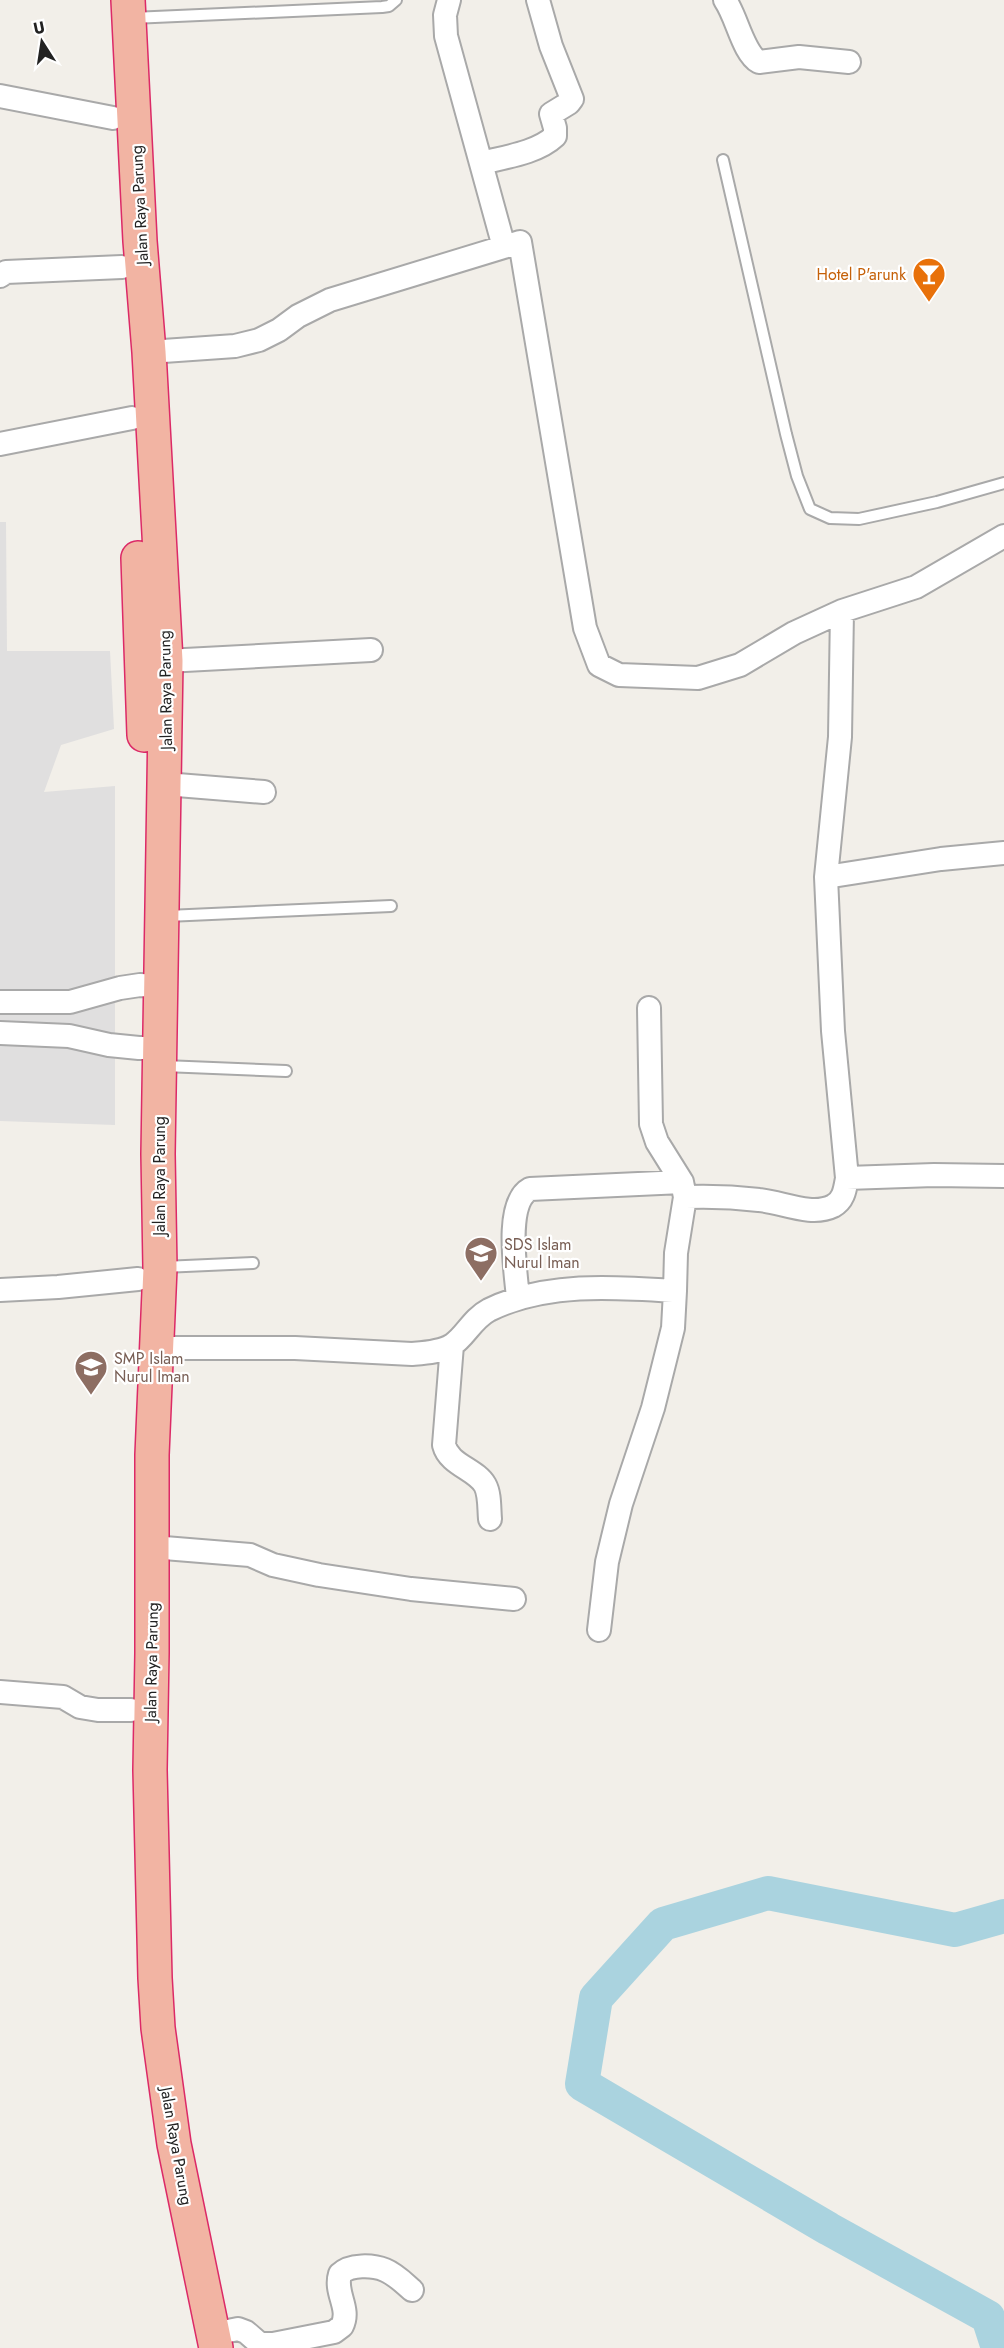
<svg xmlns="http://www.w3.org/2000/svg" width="1004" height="2348" viewBox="0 0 1004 2348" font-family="Jost,sans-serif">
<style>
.residential{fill:#e0dfdf}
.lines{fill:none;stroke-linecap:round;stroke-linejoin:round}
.river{stroke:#aad3df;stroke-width:34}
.service-casing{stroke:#a9a9a9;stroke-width:14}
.minor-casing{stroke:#a9a9a9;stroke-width:26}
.trunk-casing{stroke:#dc2a67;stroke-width:36}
.service{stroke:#fff;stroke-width:10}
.minor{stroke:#fff;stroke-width:22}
.trunk{stroke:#f2b4a3;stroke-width:33}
.labels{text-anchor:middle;stroke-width:4.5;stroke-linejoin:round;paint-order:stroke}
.street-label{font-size:16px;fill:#222;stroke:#fff}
.food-label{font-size:16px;fill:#c56008;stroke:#fff;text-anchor:end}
.education-label{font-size:16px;fill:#785e54;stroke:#fff;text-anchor:start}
</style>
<rect width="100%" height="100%" fill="#f2efe9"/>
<path class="residential" d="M0,522H6L7,651H110L114,729L61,745L44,792L115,786V1125L0,1121Z"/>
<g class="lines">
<path class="river" d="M998,2348L988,2317L829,2229L582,2084L596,1998L663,1924L768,1893L955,1930L1004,1916"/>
<g class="service-casing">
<path id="service" d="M132,18L382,7L389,6L396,0
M723,160L786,434L797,476L810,509L830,518L859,519L937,502L1004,483
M167,916L391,906
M164,1066L286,1071
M163,1267L253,1263"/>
</g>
<g class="minor-casing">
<path id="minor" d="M449,0L445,15L446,36L504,247
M725,0C737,17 743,53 759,62L799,57L849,62
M0,96L113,118
M481,163C505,157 537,153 555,136V128L551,114L569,103L572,99L551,46L538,0
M0,276L6,272L122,267
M149,352L235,346L259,340L279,330L298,316L330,300L520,242L585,628L599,665L619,675L698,678L740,665L794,633L842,611L916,587L1004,536
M0,444L132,418
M166,661L371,650
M165,784L264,792
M826,877L840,737L842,611
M0,1002H70L120,988L140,985L162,986
M0,1033L69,1036L109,1045L139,1048H161
M847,1178L934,1175L1004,1176
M685,1197C710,1196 734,1197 759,1200C782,1202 811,1217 833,1206C844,1200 845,1189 847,1178L833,1031L826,877L941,859L1004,853
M0,1290L58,1287L138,1279
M518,1298C516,1273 504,1203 530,1189L682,1182
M452,1345L444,1445C449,1465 476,1469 485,1485C490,1494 489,1508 490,1519
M155,1348H295L412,1354C424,1353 442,1352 452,1345C465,1337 472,1319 489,1310C545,1282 615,1287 675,1291L676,1253L685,1197L682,1182L657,1142L651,1124L649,1008
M152,1547L250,1555L273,1565L319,1575L411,1589L514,1599
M599,1630L607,1562L621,1504L653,1408L673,1328L675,1291
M0,1692L63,1697L80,1707L98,1710H131
M213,2334L238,2329L246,2332L260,2344H273L334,2332L342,2326C351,2308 334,2293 340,2274C350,2264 373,2265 385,2270C395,2274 404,2283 412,2290"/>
</g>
<g class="trunk-casing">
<path id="trunk" d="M128,0L140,241L149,352L166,661L158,1154L160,1268L152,1455V1653L150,1770L155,1978L158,2028L174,2144L216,2348
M138,558L144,735"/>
</g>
<use href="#service" class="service"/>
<use href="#minor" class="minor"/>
<use href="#trunk" class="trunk"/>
</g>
<defs>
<g id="bar-pin" transform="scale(1.725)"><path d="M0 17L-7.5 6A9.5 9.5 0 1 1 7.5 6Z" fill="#e8710a" stroke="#fff"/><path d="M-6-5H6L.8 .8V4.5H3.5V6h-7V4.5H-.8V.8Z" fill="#fff"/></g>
<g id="school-pin" transform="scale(1.725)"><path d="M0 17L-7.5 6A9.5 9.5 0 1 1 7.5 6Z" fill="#8d6e63" stroke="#fff"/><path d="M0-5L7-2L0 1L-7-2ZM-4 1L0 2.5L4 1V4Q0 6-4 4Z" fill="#fff"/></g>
</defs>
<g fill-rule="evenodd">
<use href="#bar-pin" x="929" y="274"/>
<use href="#school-pin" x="481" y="1253"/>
<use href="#school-pin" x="91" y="1367"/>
</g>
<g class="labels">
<g class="street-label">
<text transform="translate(139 205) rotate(-93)" y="6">Jalan Raya Parung</text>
<text transform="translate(165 690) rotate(-91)" y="6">Jalan Raya Parung</text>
<text transform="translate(159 1176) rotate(-90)" y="6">Jalan Raya Parung</text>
<text transform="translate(151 1662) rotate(-89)" y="6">Jalan Raya Parung</text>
<text transform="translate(177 2146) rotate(80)" y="6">Jalan Raya Parung</text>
</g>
<g class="food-label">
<text x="906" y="280">Hotel P'arunk</text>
</g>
<g class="education-label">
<text x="504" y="1250">SDS Islam<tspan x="504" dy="18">Nurul Iman</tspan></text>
<text x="114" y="1364">SMP Islam<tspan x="114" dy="18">Nurul Iman</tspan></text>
</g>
</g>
<g transform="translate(42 42) rotate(348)" stroke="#ffffff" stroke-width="4.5" paint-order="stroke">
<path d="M0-4.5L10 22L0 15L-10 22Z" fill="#222222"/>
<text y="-9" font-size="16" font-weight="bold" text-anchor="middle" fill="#222222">U</text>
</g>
</svg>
